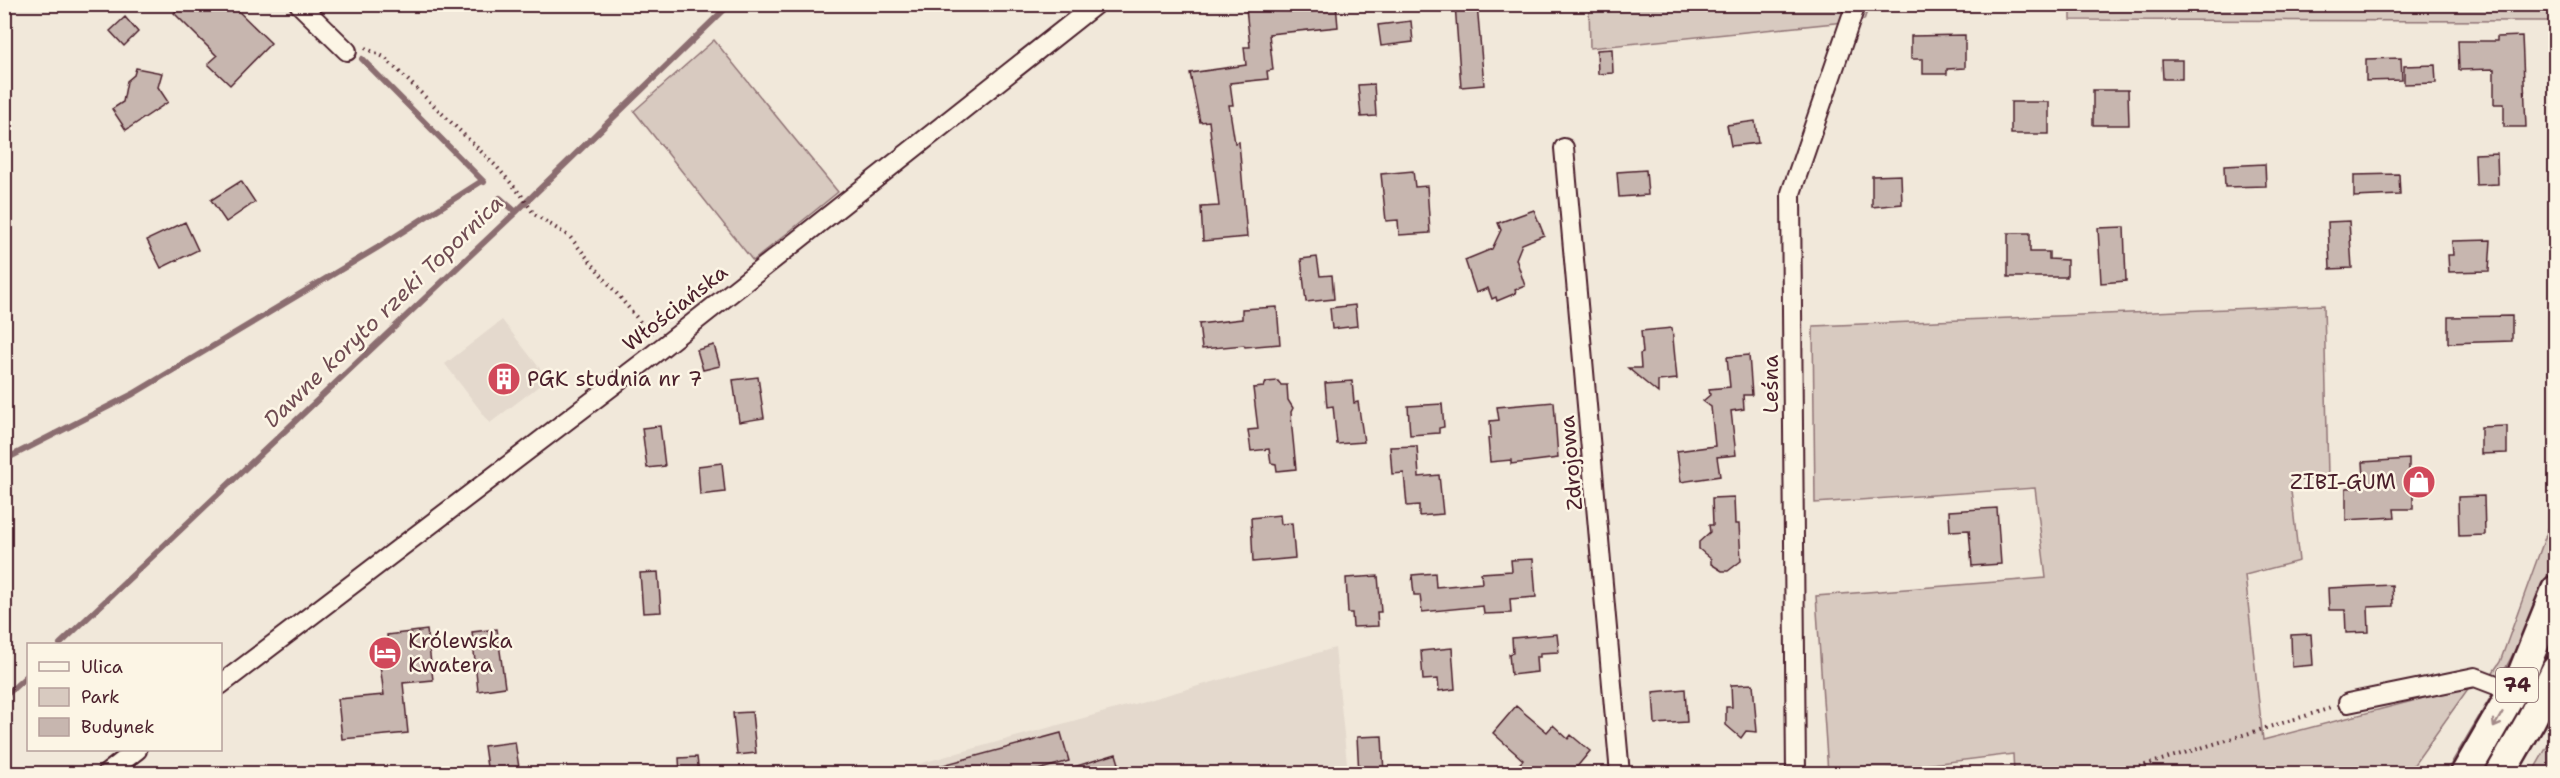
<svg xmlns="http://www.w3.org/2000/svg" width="2560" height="778" viewBox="0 0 2560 778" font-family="'Shantell Sans',sans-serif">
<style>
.built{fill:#e4d9cd}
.green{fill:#d8cac0;stroke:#917476;stroke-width:1.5}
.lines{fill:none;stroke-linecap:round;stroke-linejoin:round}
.stream{stroke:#8b6d6f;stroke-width:6}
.building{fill:#c7b6af;stroke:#4a1f2b;stroke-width:1.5}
.street-casing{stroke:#4a1f2b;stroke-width:22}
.primary-casing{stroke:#4a1f2b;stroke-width:33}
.path{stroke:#4a1f2b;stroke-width:4;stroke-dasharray:1.5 4.5;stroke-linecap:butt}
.street{stroke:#fcf5e5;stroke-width:18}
.primary{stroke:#fcf5e5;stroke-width:28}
.oneway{stroke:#a38a88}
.labels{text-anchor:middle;stroke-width:5;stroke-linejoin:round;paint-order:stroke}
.shield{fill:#fcf5e5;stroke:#7f5f63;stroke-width:1.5}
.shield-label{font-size:20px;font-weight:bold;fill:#4a1f2b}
.street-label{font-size:21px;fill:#4a1f2b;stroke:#fcf5e5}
.poi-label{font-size:21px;fill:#4a1f2b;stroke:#fcf5e5;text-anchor:start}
.water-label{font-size:22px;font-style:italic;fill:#704c53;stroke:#fcf5e5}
</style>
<rect width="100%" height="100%" fill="#f1e8da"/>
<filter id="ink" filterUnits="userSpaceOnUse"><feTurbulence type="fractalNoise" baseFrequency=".0167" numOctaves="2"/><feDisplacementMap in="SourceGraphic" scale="12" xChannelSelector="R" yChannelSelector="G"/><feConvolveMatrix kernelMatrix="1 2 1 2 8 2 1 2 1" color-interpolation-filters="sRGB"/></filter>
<g filter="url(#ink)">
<path class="built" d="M502,320L548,379L490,423L445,364Z
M1335,648L1348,773H886Z"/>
<path class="green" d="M2555,4V21L2071,20V4Z
M1589,5H1869L1864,20L1590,48Z
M714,40L838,192L753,261L634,111Z
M2324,305L2328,476L2290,482L2299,561L2245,575L2263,740L2470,686L2408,773L2014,774L2013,754L1858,773H1828L1816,596L2046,578L2035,488L1815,503L1813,326Z
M2555,510V549L2546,580L2530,622L2504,671L2498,675H2491L2500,662Z
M2555,624V643L2547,663L2486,773L2481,774Z
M2493,693L2494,700L2457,764L2450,773L2445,774Z
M2555,733V773H2532Z"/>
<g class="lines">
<path class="stream" d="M362,59L484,182
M500,198L516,212
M4,460L133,394L377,248L482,181
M60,644L516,212L730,4
M4,697L28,675"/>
</g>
<path class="building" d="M183,4H231L271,43L230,85L208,64L217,56L174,13Z
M1301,4H1336L1338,27L1269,34L1273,70L1267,71L1268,79L1230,83L1233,105H1229L1235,143L1239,142L1247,237L1203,241L1201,207L1219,206L1209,121L1200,122L1190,73L1246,65L1244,47H1250L1246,8Z
M1455,4H1477L1484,85L1461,87Z
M125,17L138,32L124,46L110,31Z
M1411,21L1413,42L1381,46L1378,25Z
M1965,35V68L1947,69V74H1923V59H1911V36Z
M2522,36L2526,127H2504V104H2494V69L2459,70L2458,41H2497V37Z
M1612,49L1613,73L1598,74L1597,50Z
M2401,58L2402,80L2366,81V59Z
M2162,60H2182V79H2163Z
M2435,65L2436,83L2404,84V66Z
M136,68L162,73L158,87L168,102L126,130L112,109L123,102L127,81L134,75Z
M1374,84L1376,116L1361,117L1358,85Z
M2093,90H2128L2129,125H2093Z
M2011,102H2049V134H2011Z
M1755,121L1758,143L1731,146L1727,125Z
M2497,153L2498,184L2476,185L2475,154Z
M2265,164L2266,186L2225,187L2224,166Z
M1646,170L1648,195L1619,197L1617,172Z
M1413,171L1415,187L1427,186L1430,233L1399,235L1398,220L1386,221L1381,174Z
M2399,174L2400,195L2354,197V175Z
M1901,175L1902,204L1872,207V176Z
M241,181L255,202L226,222L211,200Z
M1534,210L1544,235L1522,244L1516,259L1525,286L1515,290L1516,293L1497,301L1496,297L1492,299L1488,288L1476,293L1465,260L1492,249L1501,230L1498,223Z
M2349,221L2352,268L2330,269L2328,222Z
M185,222L198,250L161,268L147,240Z
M2124,227L2126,281L2101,283L2098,228Z
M2008,233H2030V252H2049V259L2067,260V277H2008Z
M2491,240L2489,271L2449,272L2448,255H2453L2452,241Z
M1317,257L1320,276L1332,275L1334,299L1306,302L1301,259Z
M1355,305L1357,326L1332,329L1330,308Z
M1277,307L1280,344L1245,347L1244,345L1202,349L1199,324L1242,319V309Z
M2512,316V341L2448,343V317Z
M1672,328L1677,379L1658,381V393L1628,368H1641L1640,354L1643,353L1641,331Z
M714,345L720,366L703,370L697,350Z
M1749,355L1752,395H1743L1744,409L1731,411L1736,455L1717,457L1720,476L1681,482L1677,451L1715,446L1711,407L1703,401L1710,395L1709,389L1730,387L1727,357Z
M758,377L764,418L739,422L733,380Z
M1278,381L1281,385H1287L1288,400L1293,408L1291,412L1292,429L1296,469L1277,471L1276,464L1271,463L1269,449L1251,451L1248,430L1258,429L1253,388L1264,387L1266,382Z
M1352,381L1354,403L1358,402L1364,442L1337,444L1333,406L1327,407L1325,383Z
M1554,402L1558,458L1511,464V460L1490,462L1488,438H1491L1490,421L1499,420L1497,407Z
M1442,404L1444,427L1439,428V433L1410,435L1408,406Z
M660,426L665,466L647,468L642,428Z
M2507,426V453L2481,454V427Z
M1417,446L1419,477L1439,475L1443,514L1419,516V505L1407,506L1404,473L1392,474L1390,447Z
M2409,459V472L2428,471L2429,491L2413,492V509H2394L2395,517L2346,520V488L2361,487L2360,477H2364L2363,462Z
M722,463L725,492L700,495L698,466Z
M2484,496L2485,535L2459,536L2458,497Z
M1734,497L1735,524H1739L1741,561L1728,571H1722L1711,564V559L1699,549V542L1710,532L1709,525H1713L1712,498Z
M1997,508L2001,564L1972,566L1969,530L1950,531L1949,511Z
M1280,515L1281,524L1292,523L1295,558L1253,562L1251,518Z
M1533,559L1536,597L1510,599L1511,613L1484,614L1483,606L1422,612L1420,595H1414L1412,575L1435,573L1436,587L1482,583L1481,573L1512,571L1511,560Z
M658,572L661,612L643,613L640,573Z
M1378,576L1381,612H1377L1378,626L1353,627L1352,613H1348L1346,578Z
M2392,585L2393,606L2368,607L2369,632L2346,633L2345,610H2329L2328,588Z
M497,629L505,687L478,691L472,632Z
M427,630L433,680L403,683L408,733L342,739L338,699L384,695L380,665H376L374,647L388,646L387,635Z
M1557,634L1559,652L1540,653V657H1536L1537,672L1511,675L1509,654L1513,653L1512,638Z
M2311,634L2313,665L2292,667L2291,635Z
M1452,648L1455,689L1439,691L1438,679L1423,680L1421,651Z
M1753,684L1757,732L1746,731L1741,738L1726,725V707H1732L1731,685Z
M1685,689L1687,722L1655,724L1653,692Z
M1516,706L1547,732L1553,725L1568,739L1571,735L1590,751L1571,774H1510L1523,760L1493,733Z
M752,712L756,753L737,755L733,713Z
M1061,733L1069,761L1024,774H933L932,768Z
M1382,736L1384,774H1359L1357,737Z
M515,742L520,774H488L484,746Z
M1116,754L1122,774H1068L1067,769Z
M697,757L699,774H680L679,758Z"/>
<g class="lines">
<g class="street-casing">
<path id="street" d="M299,4L347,51
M1564,148L1620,774
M220,685L645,361L1096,4
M2348,703L2475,677L2496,685L2512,694
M106,774L137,750
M1796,774L1791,193L1856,4"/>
</g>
<g class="primary-casing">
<path id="primary" d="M2465,774L2521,677L2556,590
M2500,774L2531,720L2556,670"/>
</g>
<path class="path" d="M365,48L384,57L497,167L522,196L534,214L570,237L651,335
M2116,774L2331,708"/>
<use href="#street" class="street"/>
<use href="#primary" class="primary"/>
</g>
<defs><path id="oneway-shaft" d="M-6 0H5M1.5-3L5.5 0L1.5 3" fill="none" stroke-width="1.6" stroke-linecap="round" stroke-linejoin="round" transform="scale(1.5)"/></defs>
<use class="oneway" href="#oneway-shaft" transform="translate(2498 720) rotate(120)"/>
</g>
<defs>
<g id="building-disc" transform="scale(1.725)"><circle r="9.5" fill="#d1495b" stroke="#fcf5e5"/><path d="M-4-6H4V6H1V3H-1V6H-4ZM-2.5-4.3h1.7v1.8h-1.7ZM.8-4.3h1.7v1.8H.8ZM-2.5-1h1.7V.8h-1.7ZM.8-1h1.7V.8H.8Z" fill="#fff"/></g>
<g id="shop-disc" transform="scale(1.725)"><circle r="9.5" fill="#d1495b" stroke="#fcf5e5"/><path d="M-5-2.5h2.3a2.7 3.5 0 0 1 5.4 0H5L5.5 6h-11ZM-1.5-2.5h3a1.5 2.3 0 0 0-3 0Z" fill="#fff"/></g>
<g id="hotel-disc" transform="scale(1.725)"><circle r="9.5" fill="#d1495b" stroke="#fcf5e5"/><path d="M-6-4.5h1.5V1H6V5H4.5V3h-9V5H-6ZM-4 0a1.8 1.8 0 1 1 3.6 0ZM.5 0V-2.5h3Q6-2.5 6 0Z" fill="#fff"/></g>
</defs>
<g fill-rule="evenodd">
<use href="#building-disc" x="504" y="379"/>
<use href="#shop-disc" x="2419" y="482"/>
<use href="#hotel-disc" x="385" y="653"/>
</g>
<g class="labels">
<rect class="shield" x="2496" y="668" width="42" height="34" rx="4.5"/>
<g class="shield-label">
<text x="2517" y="692">74</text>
</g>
<g class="street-label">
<text transform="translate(675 308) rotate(-38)" y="7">Włościańska</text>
<text transform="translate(1771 384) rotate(-90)" y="7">Leśna</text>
<text transform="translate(1571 463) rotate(-95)" y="7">Zdrojowa</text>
</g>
<g class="poi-label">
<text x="527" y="386">PGK studnia nr 7</text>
<text x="2396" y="489" text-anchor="end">ZIBI-GUM</text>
<text x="408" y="648">Królewska<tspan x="408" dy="24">Kwatera</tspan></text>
</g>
<g class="water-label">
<text transform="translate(383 311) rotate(-44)" y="8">Dawne koryto rzeki Topornica</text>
</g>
</g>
<rect width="2560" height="778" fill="none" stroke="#fcf5e5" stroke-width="24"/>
<rect x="12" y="12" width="2536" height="754" fill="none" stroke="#4a1f2b" stroke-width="2" filter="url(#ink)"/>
<rect x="27" y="643" width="195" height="108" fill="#fcf5e5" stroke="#b59f9b" stroke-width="1.5"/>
<rect x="39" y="662" width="30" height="9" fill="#fcf5e5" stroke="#b59f9b" stroke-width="1.5"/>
<text x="81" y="673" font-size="18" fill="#4a1f2b">Ulica</text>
<rect x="39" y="688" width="30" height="18" fill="#d8cac0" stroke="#b59f9b" stroke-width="1.5"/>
<text x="81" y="703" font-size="18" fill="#4a1f2b">Park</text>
<rect x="39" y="718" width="30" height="18" fill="#c7b6af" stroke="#b59f9b" stroke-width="1.5"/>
<text x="81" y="733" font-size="18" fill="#4a1f2b">Budynek</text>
</svg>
